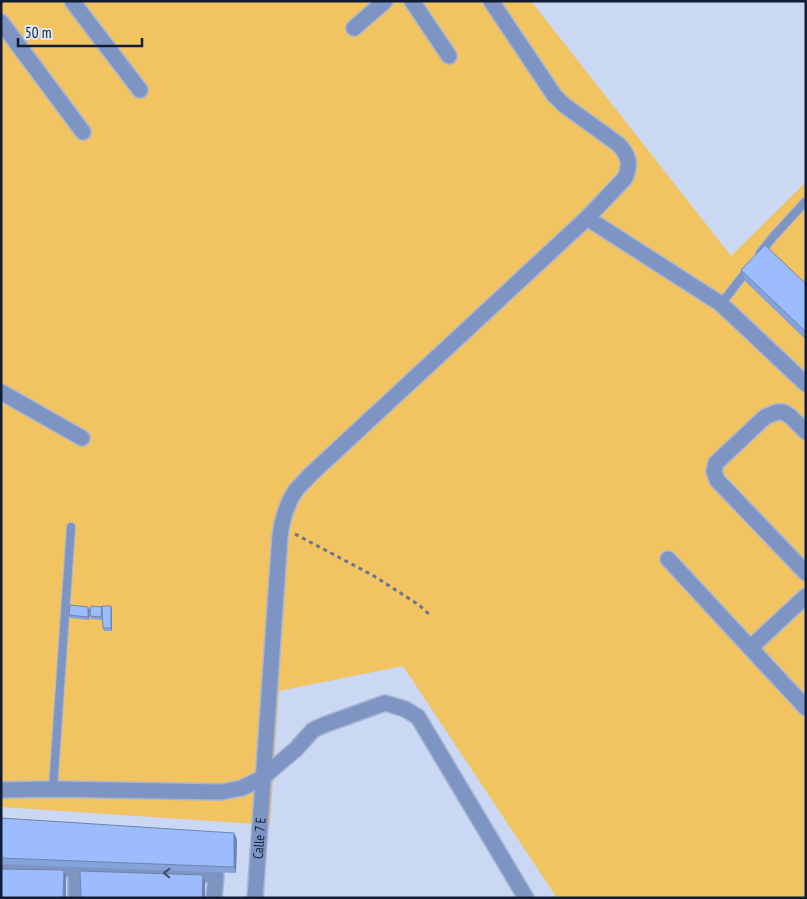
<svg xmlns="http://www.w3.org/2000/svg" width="807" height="899" viewBox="0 0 807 899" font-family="'PT Sans Narrow',sans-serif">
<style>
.green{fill:#f1c361}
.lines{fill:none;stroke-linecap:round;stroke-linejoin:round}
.lane-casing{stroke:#a9b6d2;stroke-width:10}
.street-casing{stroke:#a9b6d2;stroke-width:18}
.path{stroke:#68758f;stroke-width:3;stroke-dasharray:4 4;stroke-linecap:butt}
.lane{stroke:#7e95c4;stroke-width:8}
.street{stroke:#7e95c4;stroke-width:15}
.wall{fill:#86a2da}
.shaded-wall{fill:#6d84b1}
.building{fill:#9cbcfd;stroke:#6d84b1}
.oneway{stroke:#3d4c6e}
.labels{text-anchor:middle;stroke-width:5;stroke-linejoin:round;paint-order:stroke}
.street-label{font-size:14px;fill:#111c35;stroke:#dee5f3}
</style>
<rect width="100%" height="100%" fill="#cad8f4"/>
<path class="green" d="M1,1H531L731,256L806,182V898H557L403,666L279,691L270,825L1,807Z"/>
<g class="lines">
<g class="lane-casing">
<path id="lane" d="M760,253L773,237L806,201
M721,304L749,268
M53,789L71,527"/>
</g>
<g class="street-casing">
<g id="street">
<path d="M72,1L140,90"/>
<path d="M412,1L449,56"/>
<path d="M1,22L83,132"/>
<path d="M354,28L385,1"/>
<path d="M587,218L721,304L806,384"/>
<path d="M1,392L82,438"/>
<path d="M806,432L790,416L783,412H777L765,417L716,463L714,471L717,480L806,573"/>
<path d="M668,559L806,708"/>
<path d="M750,648L806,596"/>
<path d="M1,790L53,789L221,792L242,788L262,778L296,749L313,730L324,725L385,703L405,709L418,717L526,898"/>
<path d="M1,866L216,875L214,898"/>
<path d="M76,869V898"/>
<path id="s1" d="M255,898L280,536C282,520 287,503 296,490C300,485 306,480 310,475L587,218L625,178C631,164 629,155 618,144L564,105L554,95L491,1"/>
</g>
</g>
<path class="path" d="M295,534L374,576L419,605L431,616"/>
<use href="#lane" class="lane"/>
<use href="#street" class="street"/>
</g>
<path class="wall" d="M741,270L806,284V340L746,282Z
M111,606L112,609V631H104L103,628V613L102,620L91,619L90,616L102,607V609Z
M90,610L89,620L70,618L69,615Z
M1,818L237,839L236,873L1,864Z"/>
<path class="shaded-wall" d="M111,606L112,609V631L111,628Z
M88,607L90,610L89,620L88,617Z
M234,833L237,839L236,873L234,867Z
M64,870L66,877V898H63Z
M203,875L205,881V898H202Z"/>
<path class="building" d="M765,245L806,284V332L741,270Z
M70,605L88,607V617L69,615Z
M91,606L102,607L101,617L90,616Z
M102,606H111V628H103Z
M1,818L234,833V867L1,858Z
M1,869L64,870L63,898H1Z
M80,871L203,875L202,898H81Z"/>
<defs><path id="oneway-chevron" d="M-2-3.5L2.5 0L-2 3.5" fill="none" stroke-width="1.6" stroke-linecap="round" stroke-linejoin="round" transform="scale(1.25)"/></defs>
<use class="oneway" href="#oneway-chevron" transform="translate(167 873) rotate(-178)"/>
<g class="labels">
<g class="street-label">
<text dy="5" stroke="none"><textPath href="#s1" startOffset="60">Calle 7 E</textPath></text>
</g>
</g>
<rect width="807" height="899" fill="none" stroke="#111c35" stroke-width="5"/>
<path d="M18 38v8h124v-8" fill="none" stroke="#111c35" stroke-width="2.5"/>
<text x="25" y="38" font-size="15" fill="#111c35" stroke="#dee5f3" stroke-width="4" paint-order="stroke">50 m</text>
</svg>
